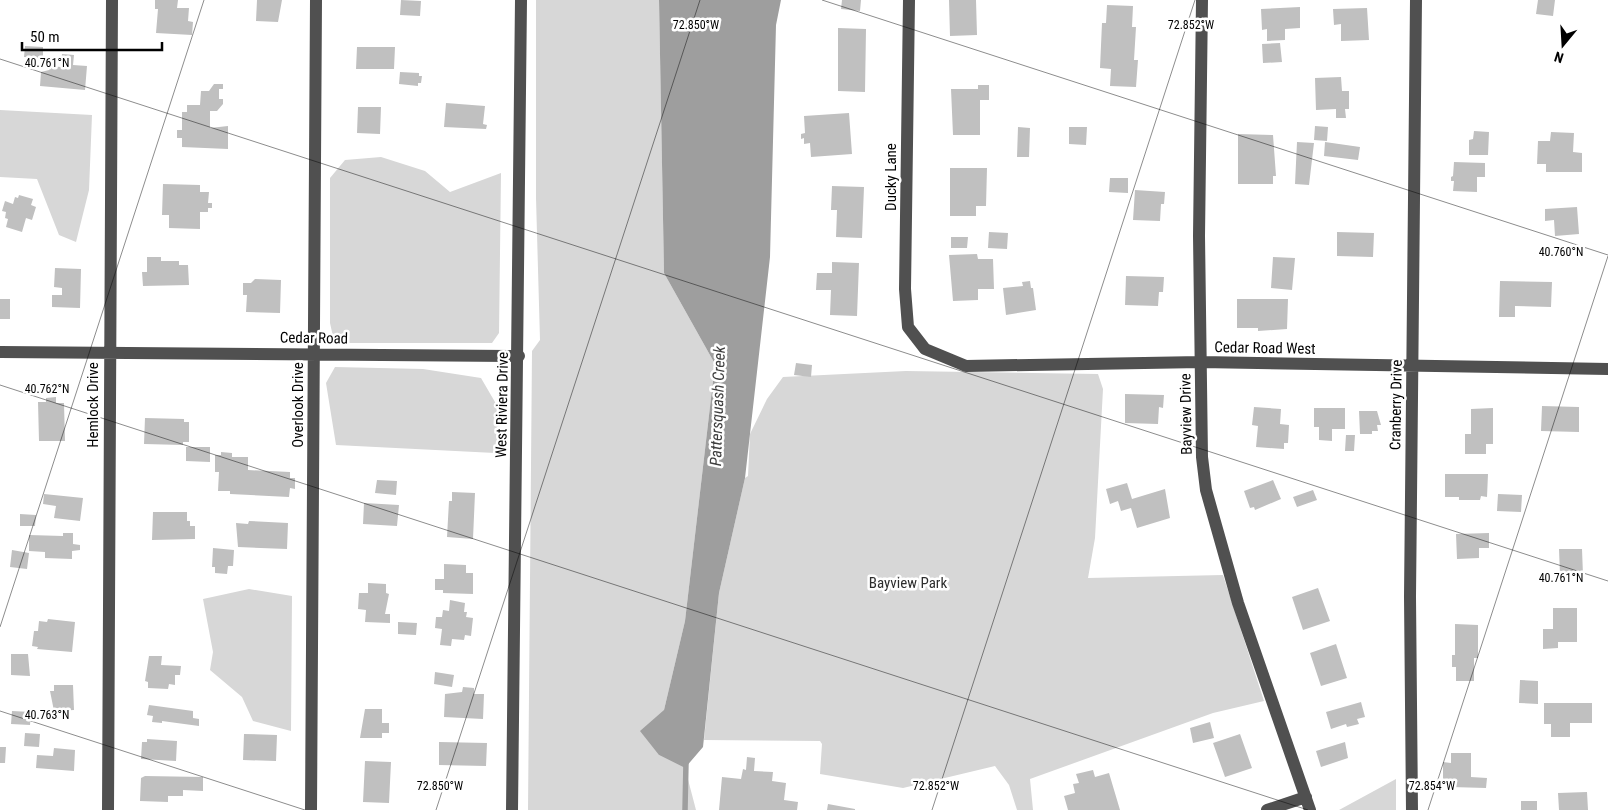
<svg xmlns="http://www.w3.org/2000/svg" width="1608" height="810" viewBox="0 0 1608 810" font-family="'Roboto Condensed',sans-serif">
<style>
.green{fill:#d7d7d7}
.water{fill:#9e9e9e}
.lines{fill:none;stroke-linecap:round;stroke-linejoin:round}
.stream{stroke:#9e9e9e;stroke-width:5.5}
.building{fill:#c0c0c0}
.minor{stroke:#505050;stroke-width:12}
.ticks{fill:none;stroke:#000;stroke-width:1;stroke-opacity:0.45}
.labels{text-anchor:middle;stroke-width:5;stroke-linejoin:round;paint-order:stroke}
.street-label{font-size:15px;fill:#000;stroke:#fff}
.park-label{font-size:15px;fill:#2e2e2e;stroke:#fff}
.water-label{font-size:16px;font-style:italic;fill:#3f3f3f;stroke:#fff}
.ticks-label{font-size:12px;text-anchor:middle;fill:#000;stroke:#fff;stroke-width:5;stroke-linejoin:round;paint-order:stroke}
</style>
<rect width="100%" height="100%" fill="#fff"/>
<path class="green" d="M536,0H659L664,273L715,364L685,621L664,710L659,755L685,768L696,810H528L532,351L540,340L536,198Z
M0,110L92,115L89,190L76,242L59,235L37,179L0,177Z
M381,157L425,171L450,192L501,173L499,333L492,343H344L334,341L330,323V178L345,160Z
M335,367L423,369L481,378L502,414L495,453L336,445L326,383Z
M906,371L1098,374L1103,389L1095,538L1088,578L1223,575L1264,701L1213,713L1030,779L1033,810H1017L1009,785L995,766L903,788L820,774L822,744L820,741L704,740L719,593L745,478L748,476L750,434L767,399L783,377Z
M249,589L292,596L291,731L253,721L242,697L210,670L213,652L203,599Z
M1396,779V810H1339Z"/>
<path class="water" d="M659,0H781L776,25L770,257L745,478L719,593L703,747L685,768L659,755L640,731L664,710L685,621L715,364L664,273Z"/>
<g class="lines">
<path class="stream" d="M685,810L686,762"/>
</g>
<path class="building" d="M155,0H178L177,8H189L188,21L193,22L192,35L156,33L158,9H155Z
M257,0H282L278,22L256,21Z
M401,0L421,1L420,16L400,15Z
M842,0H861L860,11L841,9Z
M949,0H976L977,35L950,36Z
M1538,0H1555L1553,16L1536,14Z
M1107,5L1133,6L1132,27H1136L1134,60H1138L1136,87L1110,86L1111,69L1100,68L1102,23H1106Z
M1300,7V28L1285,29V40L1267,41V29L1262,30L1261,9Z
M1367,8L1369,40L1341,41V24L1334,25L1333,9Z
M838,28L866,29L865,92L838,91Z
M1280,43L1282,62L1263,63L1262,44Z
M25,46L43,47V58L24,57Z
M357,47H395L394,69H356Z
M62,54L74,55L73,65L87,66L85,90L40,86L41,72L49,70V66L61,67Z
M400,72L419,73V76H422L421,83H418V86L399,84Z
M1341,77L1342,91H1349V109H1345L1346,118H1336V109L1316,110L1315,78Z
M214,84H223V89H219V99H223V104L217,111H210V128L228,126V149L182,147V138H177V130H182V112H187V105H200L201,91H209Z
M978,85H989V100H980V135H953L951,89H978Z
M446,103L485,106L483,124L487,125L486,129L444,127Z
M358,107H381L380,134L357,133Z
M849,113L852,154L811,157L810,143L804,144V138L801,139V134L805,133L804,116Z
M1315,126L1328,127L1327,141L1314,140Z
M1018,127L1030,128L1029,157H1017Z
M1069,127H1087L1086,145L1069,144Z
M1474,131L1489,132L1488,155H1469V140L1473,139Z
M1551,132L1574,133L1573,152L1582,153V172H1546V164H1537L1538,141H1550Z
M1238,134L1273,135L1276,176H1273V184H1238Z
M1297,142L1314,143L1309,185L1295,184Z
M1325,142L1360,147L1358,160L1324,156Z
M1454,162L1485,163V177H1477V192L1453,191L1454,181H1451V177L1453,176Z
M950,168H987L986,206H976V216H950Z
M1110,178H1128V193L1109,192Z
M163,184L200,185V192H209L208,203H212V208H208V212H200V229L169,228V215H162Z
M832,186L864,187L862,238L836,237L837,210H831Z
M1135,190L1165,192L1164,204H1161L1160,221L1133,220Z
M19,195L33,199L31,205L36,207L32,220L26,218L22,232L6,227L8,219L5,218L6,212L2,211L5,201L13,204L15,197L18,198Z
M1577,207L1579,234L1555,236L1554,220L1545,221V209Z
M989,232L1008,233L1007,249L988,248Z
M1337,232L1374,233L1373,257L1337,256Z
M951,237H968L967,248H951Z
M977,254L978,259H993L994,289H978V300L953,301L949,255Z
M147,257H161V261H179V265H188L189,285L143,286L142,272H147Z
M1273,257L1295,258L1292,290L1271,288Z
M832,262L859,263L857,316L830,315L831,290H816L817,273H832Z
M55,268L81,269L80,308L52,307V295H62V288L54,287Z
M1126,276L1164,277L1163,292H1159L1158,306L1125,305Z
M255,279L281,280L280,313L246,312L247,295H243V283H251Z
M1030,281L1031,288H1033L1036,310L1006,315L1003,288L1023,286L1022,282Z
M1500,281L1552,282L1551,307L1515,306V317H1499Z
M0,299H10V319H0Z
M1237,299H1288L1287,329L1258,331V328H1237Z
M796,363L812,365L811,377L794,375Z
M1125,394L1164,395L1163,408L1159,407L1158,424L1125,423Z
M56,397V403H64L65,441H39L38,402H46V398Z
M1542,406L1579,407V432L1541,431Z
M1254,407L1281,409L1280,424L1289,425L1288,443H1284V449L1256,447L1258,426L1252,425Z
M1314,408H1345V429H1332V441L1319,440V427H1314Z
M1493,408V444H1486V454H1465V434H1471V409Z
M1359,411H1377L1381,425H1377L1378,431H1372V434H1360Z
M145,418L184,419V422H189V442H183V445L144,444Z
M1346,435H1355L1354,451H1345Z
M186,447H210V462L186,461Z
M221,452L232,453V457H248V470L290,472V478H295V489L290,488L289,497L230,494V491H218L219,472H215V455H221Z
M1445,474H1488L1487,497L1481,496L1480,500H1459V497H1445Z
M377,480L397,481L396,495L375,493Z
M1273,480L1281,499L1255,510L1254,507L1250,508L1244,491Z
M1127,483L1132,499L1165,489L1170,518L1137,528L1131,508L1121,511L1118,501L1110,504L1106,489Z
M1313,490L1317,500L1297,507L1293,497Z
M452,492L475,493L473,539L447,537L449,501H452Z
M44,494L83,498L80,521L54,518L56,506L43,504Z
M1498,494L1522,495L1521,512L1497,511Z
M364,503L399,505L397,526L363,524Z
M153,512H187V521H190V526H195V539L152,540Z
M20,514L36,515L35,526H20Z
M249,521L288,523L287,549L238,547L236,523L248,524Z
M63,533H73V544L80,545V550L72,551V559L45,558V552L29,551V535L63,536Z
M1489,533V548H1479V558L1457,559L1456,534Z
M213,548L234,550L233,566H228L227,574L215,573V567H212Z
M1559,549H1582L1583,575H1560Z
M12,550L29,553L27,569L10,567Z
M444,564L466,565V573H473V594L443,593V590H435V579H444Z
M368,583L386,584V593L389,594L385,614H390V623L365,622L366,610L358,609L359,593H368Z
M1318,588L1330,621L1303,630L1292,597Z
M450,600L465,603L464,612H467L466,617L473,618L471,636L465,635L464,640L452,639L451,646L440,645L442,629L435,628L436,617H442L443,610L449,611Z
M1553,608H1577V642H1558V648L1543,649V629H1553Z
M48,619L75,622L72,652L37,649L38,647L32,646L34,631H38L39,621L47,622Z
M398,622L417,623L416,635L398,634Z
M1455,624L1478,625V658H1474V681H1456V667H1452V655H1455Z
M1336,644L1347,678L1321,686L1310,653Z
M11,654H28L30,676L11,675Z
M149,656H162L161,665L181,666L180,675H175V685L169,684L168,689L148,688V682L145,681Z
M435,672L454,675L452,687L434,684Z
M1520,680L1538,681V704L1519,703Z
M54,685H73L74,710L54,711L50,691H54Z
M463,687L474,688V694H484L483,719L444,717L445,694L462,692Z
M1361,702L1365,717L1357,719L1359,724L1347,727L1346,724L1331,729L1326,712Z
M1544,703H1592V723H1570V737H1551V724H1544Z
M149,705L193,711V718L199,719V726L162,721V723L152,722L153,716L147,715Z
M365,709H382V723H389V733H382V738H360Z
M12,711L31,712L30,725L11,724Z
M1210,722L1214,738L1193,743L1190,728Z
M25,733L40,734L39,747L24,746Z
M244,734L277,735L276,761L243,760Z
M1240,734L1252,768L1225,777L1213,743Z
M147,739L177,741L176,761L141,759L142,742H147Z
M439,742L487,743L486,766L439,765Z
M1345,742L1348,758L1321,767L1316,751Z
M0,747H6L5,763H0Z
M54,748L75,750L74,771L36,768L37,755L53,756Z
M1451,753H1471V777L1487,778L1486,788L1451,787V780L1443,779V762L1451,763Z
M747,757L755,758L754,771L773,772L772,781L786,783L784,800L798,802L797,810H719L722,777L741,779L743,769L746,770Z
M365,761L391,762L389,803L363,802Z
M1093,770L1095,777L1109,773L1120,810H1068L1064,796L1075,793L1073,784L1079,783L1076,774Z
M145,776L203,777V791L183,790V796H168V802L140,801L141,778Z
M1587,792L1588,810H1559L1558,793Z
M1521,801H1537V810H1521Z
M828,804L855,809V810H827Z"/>
<g class="lines">
<path class="minor" d="M909,0L905,289L908,327L925,349L966,366L1201,362L1608,369
M1202,0L1199,236L1202,457L1206,490L1238,603L1310,810
M0,352L519,356
M108,810L112,0
M311,810L316,0
M512,810L521,0
M1267,810L1306,797
M1412,810L1410,597L1416,0"/>
</g>
<path class="ticks" d="M822,0L1608,255M0,59L1608,581M0,385L1308,810M0,627L204,0M0,711L305,810M436,810L700,0M932,810L1195,0M1428,810L1608,256"/>
<g class="labels">
<g class="street-label">
<text transform="translate(891 177) rotate(-90)" y="5">Ducky Lane</text>
<text transform="translate(314 338) rotate(1)" y="5">Cedar Road</text>
<text transform="translate(1265 348) rotate(1)" y="5">Cedar Road West</text>
<text transform="translate(93 405) rotate(-90)" y="5">Hemlock Drive</text>
<text transform="translate(298 405) rotate(-90)" y="5">Overlook Drive</text>
<text transform="translate(502 405) rotate(-89)" y="5">West Riviera Drive</text>
<text transform="translate(1396 405) rotate(-89)" y="5">Cranberry Drive</text>
<text transform="translate(1186 414) rotate(-91)" y="5">Bayview Drive</text>
</g>
<g class="park-label">
<text x="908" y="588">Bayview Park</text>
</g>
<g class="water-label">
<text transform="translate(717 406) rotate(-88)" y="6">Pattersquash Creek</text>
</g>
</g>
<g class="ticks-label">
<text x="696" y="29">72.850°W</text>
<text x="1191" y="29">72.852°W</text>
<text x="47" y="67">40.761°N</text>
<text x="1561" y="256">40.760°N</text>
<text x="47" y="393">40.762°N</text>
<text x="1561" y="582">40.761°N</text>
<text x="47" y="719">40.763°N</text>
<text x="440" y="790">72.850°W</text>
<text x="936" y="790">72.852°W</text>
<text x="1432" y="790">72.854°W</text>
</g>
<g transform="translate(1563 45) rotate(198)" stroke="#ffffff" stroke-width="4" paint-order="stroke">
<path d="M0-4L9 19L0 12L-9 19Z" fill="#000000"/>
<text y="-8" font-size="14" font-weight="bold" text-anchor="middle" fill="#000000">N</text>
</g>
<path d="M22 42v8h140v-8" fill="none" stroke="#000000" stroke-width="2.5"/>
<text x="30" y="42" font-size="15" fill="#000000" stroke="#ffffff" stroke-width="4" paint-order="stroke">50 m</text>
</svg>
